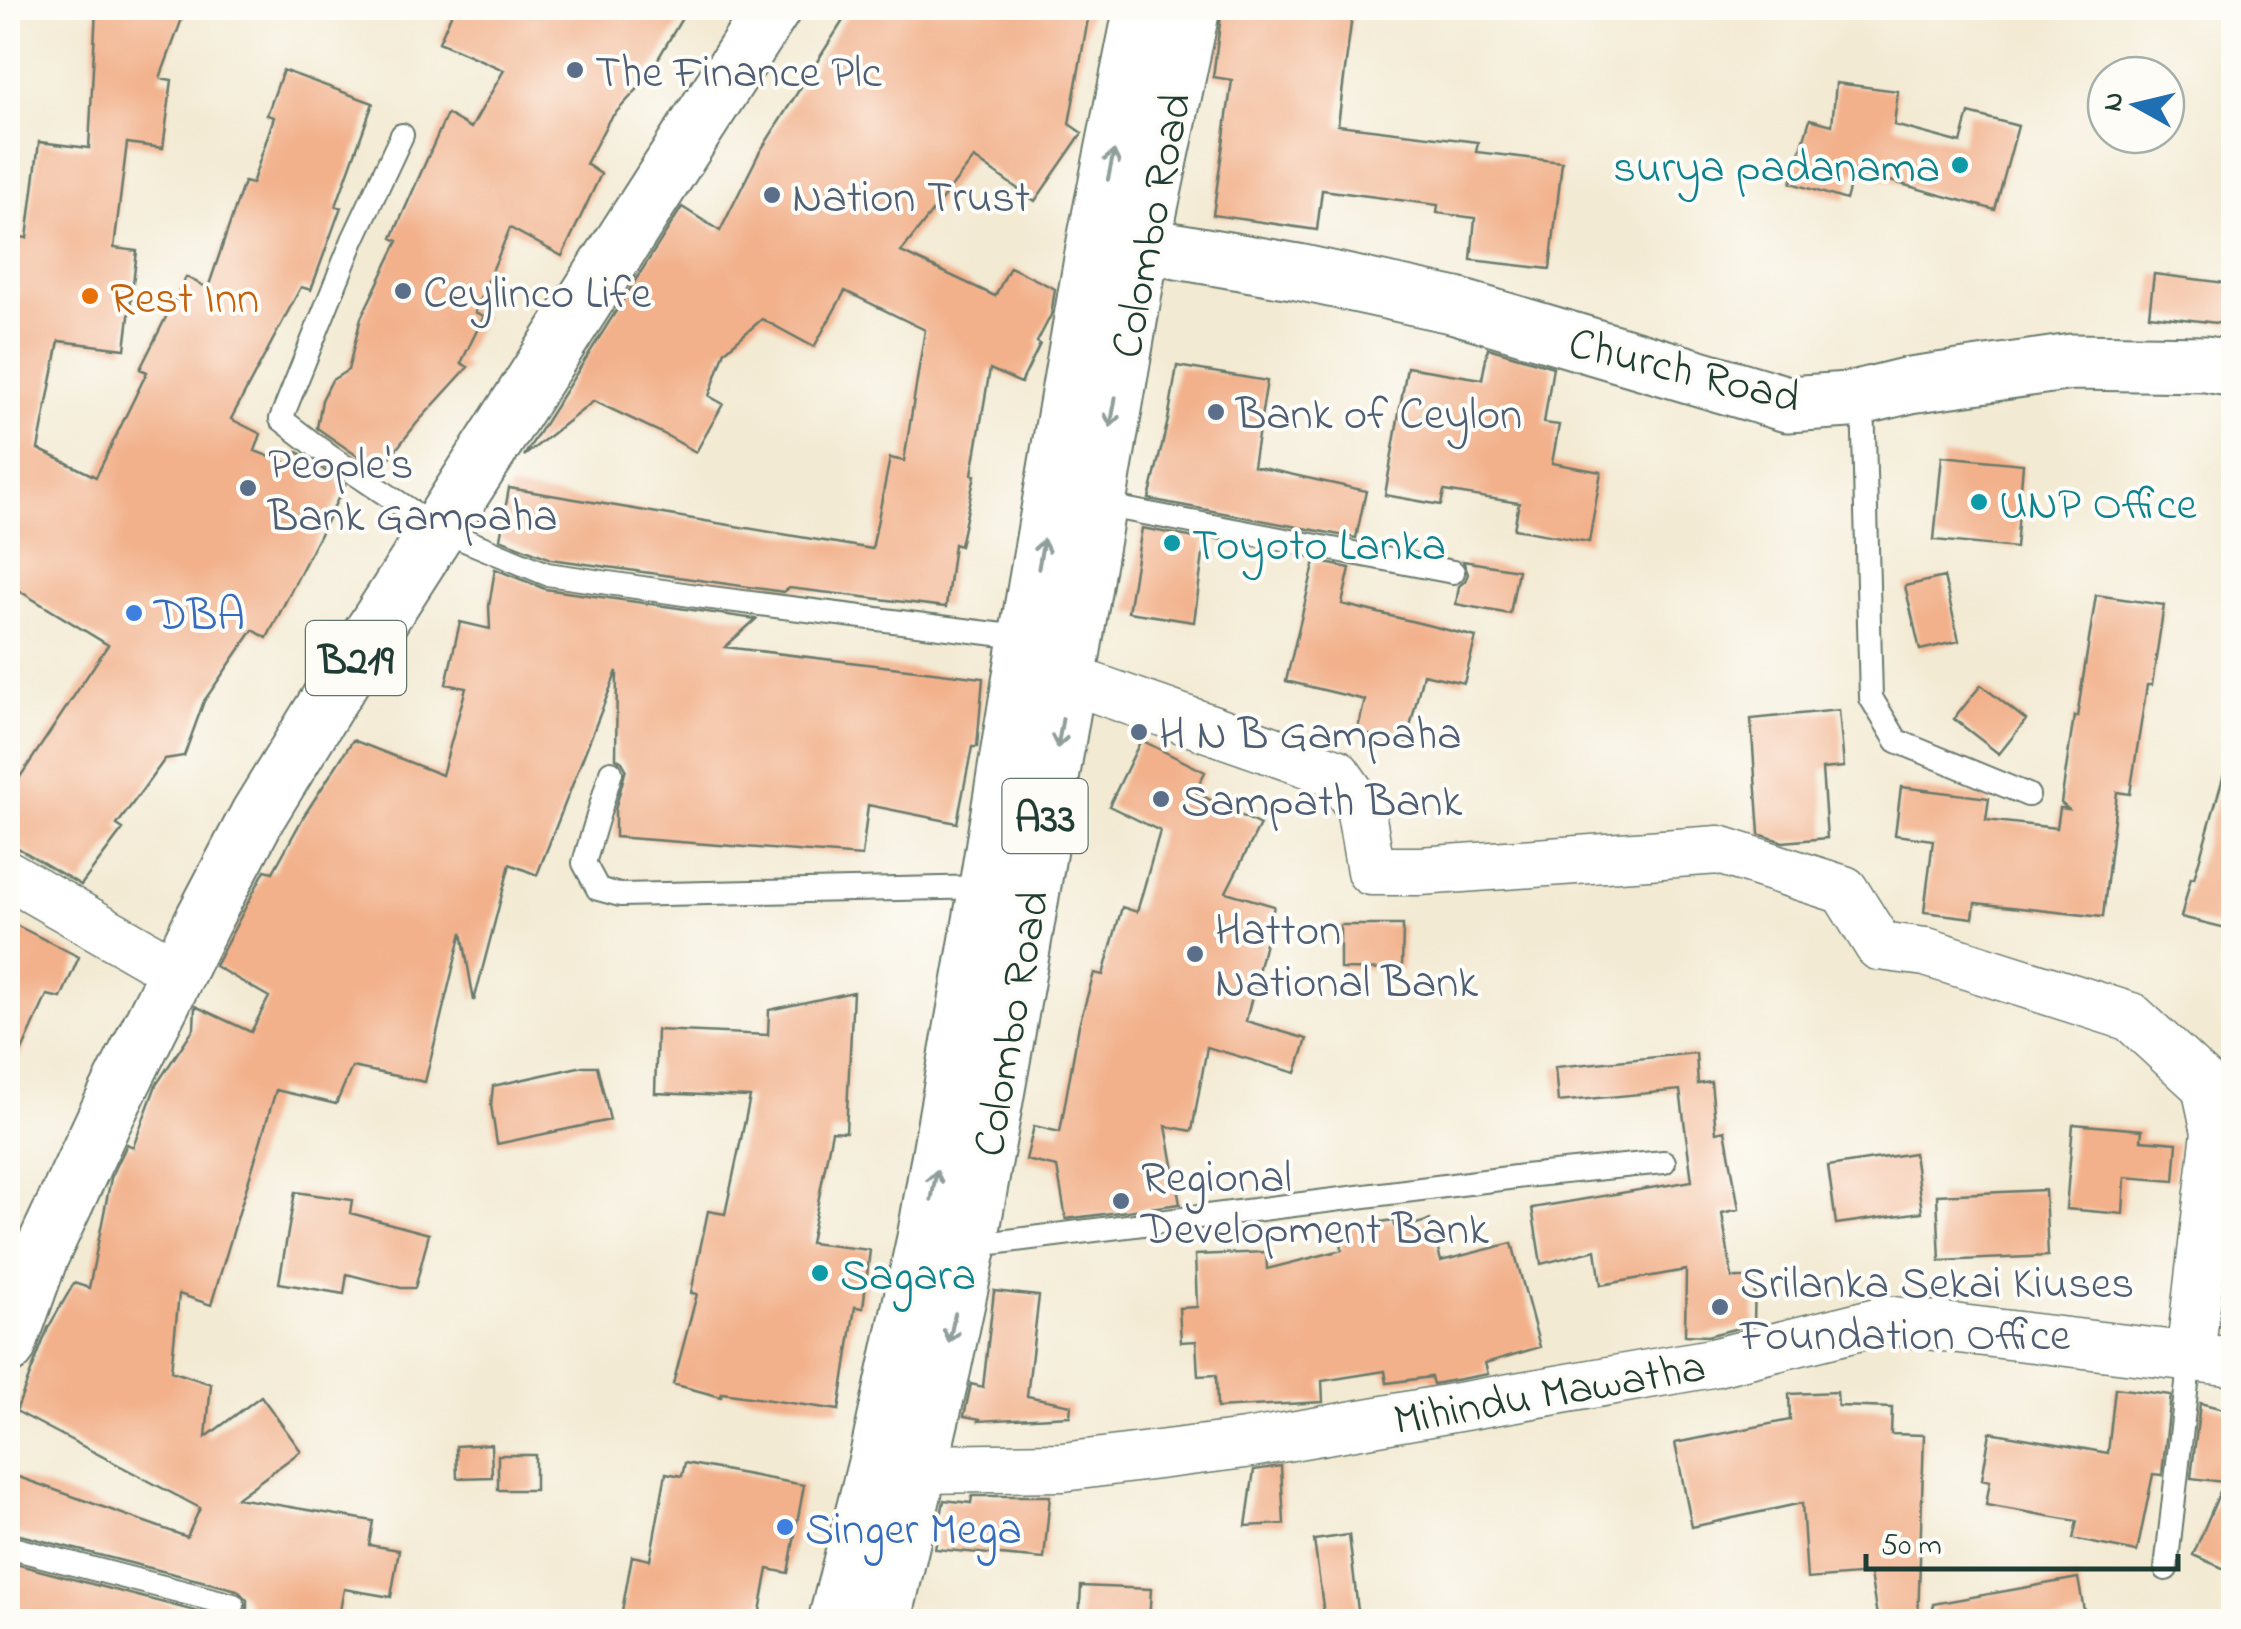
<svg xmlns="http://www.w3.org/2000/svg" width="2241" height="1629" viewBox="0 0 2241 1629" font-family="'Indie Flower',sans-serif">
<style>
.building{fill:#f2b18b}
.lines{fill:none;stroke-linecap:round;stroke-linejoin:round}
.lane-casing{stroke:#697a6c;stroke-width:26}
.street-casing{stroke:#697a6c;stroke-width:51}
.secondary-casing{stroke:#697a6c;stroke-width:59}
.primary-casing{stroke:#697a6c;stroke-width:59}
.highway-casing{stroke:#697a6c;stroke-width:59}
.lane{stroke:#fff;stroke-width:22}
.street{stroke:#fff;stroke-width:48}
.secondary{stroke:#fff;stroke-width:55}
.primary{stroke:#fff;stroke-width:55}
.highway{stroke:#fff;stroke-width:55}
.oneway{stroke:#8f9e9a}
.service-dot{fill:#5c6f8a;stroke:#fdfcf7;stroke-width:4}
.culture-dot{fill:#0f9aa8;stroke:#fdfcf7;stroke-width:4}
.food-dot{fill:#e8710a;stroke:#fdfcf7;stroke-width:4}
.shop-dot{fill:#3f7fe0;stroke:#fdfcf7;stroke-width:4}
.labels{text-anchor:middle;stroke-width:8;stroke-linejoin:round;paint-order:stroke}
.shield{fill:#fdfcf7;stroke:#62766e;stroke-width:2.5}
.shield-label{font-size:42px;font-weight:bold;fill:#1f3d34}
.service-label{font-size:45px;fill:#4e5e75;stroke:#fdfcf7;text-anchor:start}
.culture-label{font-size:45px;fill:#0d838f;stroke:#fdfcf7;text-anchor:start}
.street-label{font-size:45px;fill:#1f3d34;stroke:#fdfcf7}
.food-label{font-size:45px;fill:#c56008;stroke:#fdfcf7;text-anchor:start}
.shop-label{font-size:45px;fill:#366cbe;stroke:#fdfcf7;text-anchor:start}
</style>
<rect width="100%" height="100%" fill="#fdfcf7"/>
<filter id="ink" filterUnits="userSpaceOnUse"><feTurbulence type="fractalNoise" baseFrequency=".01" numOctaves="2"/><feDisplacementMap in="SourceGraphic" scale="20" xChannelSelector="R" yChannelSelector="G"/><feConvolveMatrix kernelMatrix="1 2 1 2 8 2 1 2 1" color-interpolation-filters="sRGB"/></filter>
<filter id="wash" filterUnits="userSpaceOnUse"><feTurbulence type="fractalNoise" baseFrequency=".0048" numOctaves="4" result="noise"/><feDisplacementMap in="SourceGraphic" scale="40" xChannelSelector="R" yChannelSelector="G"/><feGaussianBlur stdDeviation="2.25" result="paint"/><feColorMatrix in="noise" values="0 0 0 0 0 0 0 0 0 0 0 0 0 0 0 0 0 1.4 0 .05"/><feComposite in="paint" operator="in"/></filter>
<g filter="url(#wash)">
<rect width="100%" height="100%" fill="#f3ead3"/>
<g id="blocks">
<path class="building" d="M96,8H186L160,78L172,80L163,148L127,143L114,248L137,251L125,349L59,341L38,449L96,477L147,372L140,369L186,277L208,288L244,182L252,184L274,117L267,115L283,70L373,103L336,206L341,207L311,290L301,287L231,419L261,434L255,451L291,465L298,452L345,485L267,638L253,630L204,701L184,756L165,759L117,825L123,829L81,885L8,842V795L108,645L8,584V235L27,238L39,142L89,148Z
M454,8H688L645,81L609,120L586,164L601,174L562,256L510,228L475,312L484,316L461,363L468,367L417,423L379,471L317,428L322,400L332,380L348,370L361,318L398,241L392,238L447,114L471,128L504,70L439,42Z
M851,8H1090L1069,124L1082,133L1035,201L974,158L901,252L995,296L1010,267L1055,289L1051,315L1037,342L1040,344L1021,383L990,369L972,474L975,475L960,546L954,544L946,607L789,588L784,592L551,559L500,539L509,488L872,549L890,458L904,461L925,330L845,291L814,347L762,319L725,351L709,396L723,404L696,452L662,433L594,401L524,456L682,207L720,231L759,153Z
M1222,8H1353L1338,125L1478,142L1476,152L1562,162L1550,269L1471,260L1475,218L1437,213L1438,205L1322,190L1317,230L1213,215L1232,80L1213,77Z
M1836,83L1898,91L1894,125L1961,143L1969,113L2018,126L1995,210L1854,171L1846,200L1791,183L1810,119L1832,125Z
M2154,274L2234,284V325L2149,315Z
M1488,348L1553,367L1544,423L1559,425L1552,463L1601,472L1589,542L1514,529L1519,503L1444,491L1441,505L1385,495L1407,367L1482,379Z
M1177,366L1267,381L1253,466L1366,491L1356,538L1149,499L1168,420Z
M1942,456L2023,464L2016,548L1934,540Z
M1142,528L1205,540L1194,622L1128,612Z
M1315,561L1350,568L1342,604L1476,637L1464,683L1423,674L1406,744L1357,732L1365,700L1286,681Z
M1463,561L1518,570L1510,614L1456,604L1459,586L1465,581L1468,574Z
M495,569L545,589L756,619L725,647L983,678L977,747H972L957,823L868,805L862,856L615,837V810L626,769L622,762L616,758L617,671L537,875L510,864L474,1001L462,932L425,1082L352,1067L336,1104L276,1090L211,1305L179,1294L171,1371L211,1384L206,1437L261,1396L301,1451L237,1498L373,1521L369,1545L399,1550L391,1597L344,1589L338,1622H8V1562L229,1620L238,1619L247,1610V1600L237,1590L8,1532L13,1475L187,1537L200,1508L16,1411L48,1328L74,1283L89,1288L111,1178L127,1144L133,1147L156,1085L194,1028L195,1006L251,1032L269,997L215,966L265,870L273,872L305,814L353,740L442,775L466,688L446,684L460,622L490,629L489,606Z
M1944,577L1959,641L1920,650L1905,586Z
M2096,595L2164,605L2152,685H2147L2130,794L2117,792L2103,917L1975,903L1973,918L1924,912L1933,840L1895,835L1901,787L1989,798L1986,820L2057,828L2060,808L2068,809L2061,803L2074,716L2077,717Z
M1981,685L2026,720L1999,754L1954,719Z
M1839,710L1844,767L1822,769L1827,838L1783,842L1759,834L1751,719Z
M1141,740L1205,772L1195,792L1260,825L1226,892L1274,906L1246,1021L1307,1039L1296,1073L1207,1047L1192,1131L1166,1126L1180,1204L1066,1219L1057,1167L1026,1160L1034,1126L1060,1132L1079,1025L1094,973L1103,975L1122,907L1137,912L1160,831L1109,806Z
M2224,774L2234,775V930L2181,917L2191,877L2194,878Z
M8,921L79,957L61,998L47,995L8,1082Z
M1340,925H1403L1402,970L1340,969Z
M853,992L846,1132L832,1131L810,1243L870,1250L863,1308L855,1307L839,1410L722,1393L721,1397L673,1384L697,1294L691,1293L708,1211L725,1214L750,1097L655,1093L657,1030L768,1035L769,1010Z
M1696,1053L1698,1084L1711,1082L1716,1132L1725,1130L1739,1209L1722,1213L1732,1278H1755L1754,1324L1707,1336L1685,1335L1686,1270L1601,1285L1596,1250L1541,1264L1532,1208L1692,1181L1680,1090L1558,1102L1555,1067Z
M583,1066H597L610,1120L497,1144L491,1105L493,1086Z
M2073,1124L2142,1130L2141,1140L2177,1143L2174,1181L2125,1177L2123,1214L2066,1209Z
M1914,1153L1922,1212L1836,1224L1828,1166Z
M2045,1190L2048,1256L1940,1261L1937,1195Z
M295,1192L352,1200L350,1213L429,1234L415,1288H401L347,1274L344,1294L279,1283Z
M1394,1220L1396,1230L1430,1220L1441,1261L1512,1243L1540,1347L1485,1363L1488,1374L1433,1384L1431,1377L1387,1383L1385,1371L1322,1381L1323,1402L1217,1408L1216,1375L1198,1376L1196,1341L1181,1342L1179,1308L1197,1307L1195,1255L1266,1252L1267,1269L1342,1250L1340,1228Z
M994,1291L1039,1296L1027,1396L1071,1405L1070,1416L979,1421L980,1419L964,1416L971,1384L983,1387Z
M2115,1388L2171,1395L2162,1475L2153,1474L2137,1552L2073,1539L2077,1521L1986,1505L1990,1481L1982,1479L1990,1432L2108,1453Z
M1837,1392L1838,1406L1892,1408L1891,1434L1924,1435L1918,1622H1878L1870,1574L1807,1579L1802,1503L1692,1527L1675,1443L1790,1420L1789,1394Z
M2200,1403L2234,1412V1573L2193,1555L2224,1482L2191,1478Z
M491,1444L492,1477L457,1478L456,1446Z
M498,1455H535V1490H498Z
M685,1463L804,1485L788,1573L768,1569L758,1622H620L632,1556L650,1560L666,1473L682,1476Z
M1281,1466L1284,1524L1246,1526L1254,1470Z
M972,1496H1050L1044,1559L935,1549L944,1500L971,1503Z
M1349,1535L1359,1619L1325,1622L1314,1540Z
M2078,1578L2085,1616L2055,1622H1934L1933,1604Z
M1081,1586L1151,1589L1149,1622H1079Z"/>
</g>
</g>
<g filter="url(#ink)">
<use href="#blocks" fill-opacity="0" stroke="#697a6c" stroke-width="2.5"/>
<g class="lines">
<g class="lane-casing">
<path id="lane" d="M402,135L353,240L281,419L329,456L438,529L547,574L704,597L1027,638
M1863,397L1871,698L1897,741L2028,795
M1097,504L1453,572
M611,772L584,863L598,889L620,895L987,887
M969,1246L1524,1176L1664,1162
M8,1547L233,1605
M2166,1569L2190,1357"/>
</g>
<g class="street-casing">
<path id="street" d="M1069,679L1336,773L1360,807L1371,871H1420L1719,850L1844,890L1879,946L1926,952L2131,1017L2206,1086L2216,1132L2190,1357
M8,875L177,972
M920,1469L1063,1467L1245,1444L1712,1363L1885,1320L2234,1362"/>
</g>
<g class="secondary-casing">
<path id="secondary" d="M1142,245L1298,272L1456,306L1787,404L1849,400L1910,385L2072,362L2206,364L2234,369"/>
</g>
<g class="primary-casing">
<path id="primary" d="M8,1346L40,1257L103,1122L202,922L258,815L328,701L773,8"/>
</g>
<g class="highway-casing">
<path id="highway" d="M836,1622L877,1459L925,1238L987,887L1027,638L1096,236L1142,8
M883,1622L943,1368L969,1246L1022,949L1142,245L1192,8"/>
</g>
<use href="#lane" class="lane"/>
<use href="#street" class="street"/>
<use href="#secondary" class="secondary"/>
<use href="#primary" class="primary"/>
<use href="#highway" class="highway"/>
</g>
<defs><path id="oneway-shaft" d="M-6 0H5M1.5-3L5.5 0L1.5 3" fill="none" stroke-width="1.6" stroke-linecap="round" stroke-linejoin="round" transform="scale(2.5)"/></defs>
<g class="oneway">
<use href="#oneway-shaft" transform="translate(1111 165) rotate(-78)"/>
<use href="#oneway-shaft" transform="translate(1113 412) rotate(100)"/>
<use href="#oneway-shaft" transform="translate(1041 554) rotate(-80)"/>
<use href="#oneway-shaft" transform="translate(1060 733) rotate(100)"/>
<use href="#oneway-shaft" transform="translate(934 1185) rotate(-80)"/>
<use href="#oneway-shaft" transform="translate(952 1328) rotate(102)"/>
</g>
</g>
<g class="service-dot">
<circle cx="575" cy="70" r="10"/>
<circle cx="772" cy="195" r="10"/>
<circle cx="403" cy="291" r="10"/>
<circle cx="1216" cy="412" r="10"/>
<circle cx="248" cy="488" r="10"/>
<circle cx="1139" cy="732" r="10"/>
<circle cx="1161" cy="799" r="10"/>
<circle cx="1195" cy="954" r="10"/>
<circle cx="1121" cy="1201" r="10"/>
<circle cx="1720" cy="1307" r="10"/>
</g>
<g class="culture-dot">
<circle cx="1960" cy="165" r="10"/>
<circle cx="1979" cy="502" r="10"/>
<circle cx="1172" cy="543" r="10"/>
<circle cx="820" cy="1273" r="10"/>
</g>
<circle class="food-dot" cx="90" cy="296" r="10"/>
<g class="shop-dot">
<circle cx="134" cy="613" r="10"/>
<circle cx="785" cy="1527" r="10"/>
</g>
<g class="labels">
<g class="shield">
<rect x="306" y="621" width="100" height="74" rx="8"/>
<rect x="1002.5" y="779" width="85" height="74" rx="8"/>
</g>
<g class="shield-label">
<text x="356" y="673">B219</text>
<text x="1045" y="831">A33</text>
</g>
<g class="service-label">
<text x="595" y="86">The Finance Plc</text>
<text x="792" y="211">Nation Trust</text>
<text x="423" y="307">Ceylinco Life</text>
<text x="1236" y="428">Bank of Ceylon</text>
<text x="268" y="478">People's<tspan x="268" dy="52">Bank Gampaha</tspan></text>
<text x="1159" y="748">H N B Gampaha</text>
<text x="1181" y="815">Sampath Bank</text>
<text x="1215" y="944">Hatton<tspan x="1215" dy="52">National Bank</tspan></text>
<text x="1141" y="1191">Regional<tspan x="1141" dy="52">Development Bank</tspan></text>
<text x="1740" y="1297">Srilanka Sekai Kiuses<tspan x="1740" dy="52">Foundation Office</tspan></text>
</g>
<g class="culture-label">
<text x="1940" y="181" text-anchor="end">surya padanama</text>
<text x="1999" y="518">UNP Office</text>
<text x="1192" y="559">Toyoto Lanka</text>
<text x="840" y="1289">Sagara</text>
</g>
<g class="street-label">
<text transform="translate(1149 225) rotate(-79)" y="16">Colombo Road</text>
<text transform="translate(1685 368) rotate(14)" y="16">Church Road</text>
<text transform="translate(1009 1023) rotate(-80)" y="16">Colombo Road</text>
<text transform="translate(1549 1391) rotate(-10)" y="16">Mihindu Mawatha</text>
</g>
<g class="food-label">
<text x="110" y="312">Rest Inn</text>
</g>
<g class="shop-label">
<text x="154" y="629">DBA</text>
<text x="805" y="1543">Singer Mega</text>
</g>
</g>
<rect width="2241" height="1629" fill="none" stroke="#fdfcf7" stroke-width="40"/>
<g transform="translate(2136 105) rotate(278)"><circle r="48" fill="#fdfcf7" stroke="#a4b0a9" stroke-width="2.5"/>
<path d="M0-8L18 38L0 25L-18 38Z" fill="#1f6fb2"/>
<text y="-15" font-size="28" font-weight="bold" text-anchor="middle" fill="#1f3d34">N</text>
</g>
<path d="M1866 1554v15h312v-15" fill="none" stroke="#1f3d34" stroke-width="5"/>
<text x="1881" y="1554" font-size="30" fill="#1f3d34" stroke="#fdfcf7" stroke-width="8" paint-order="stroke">50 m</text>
</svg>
